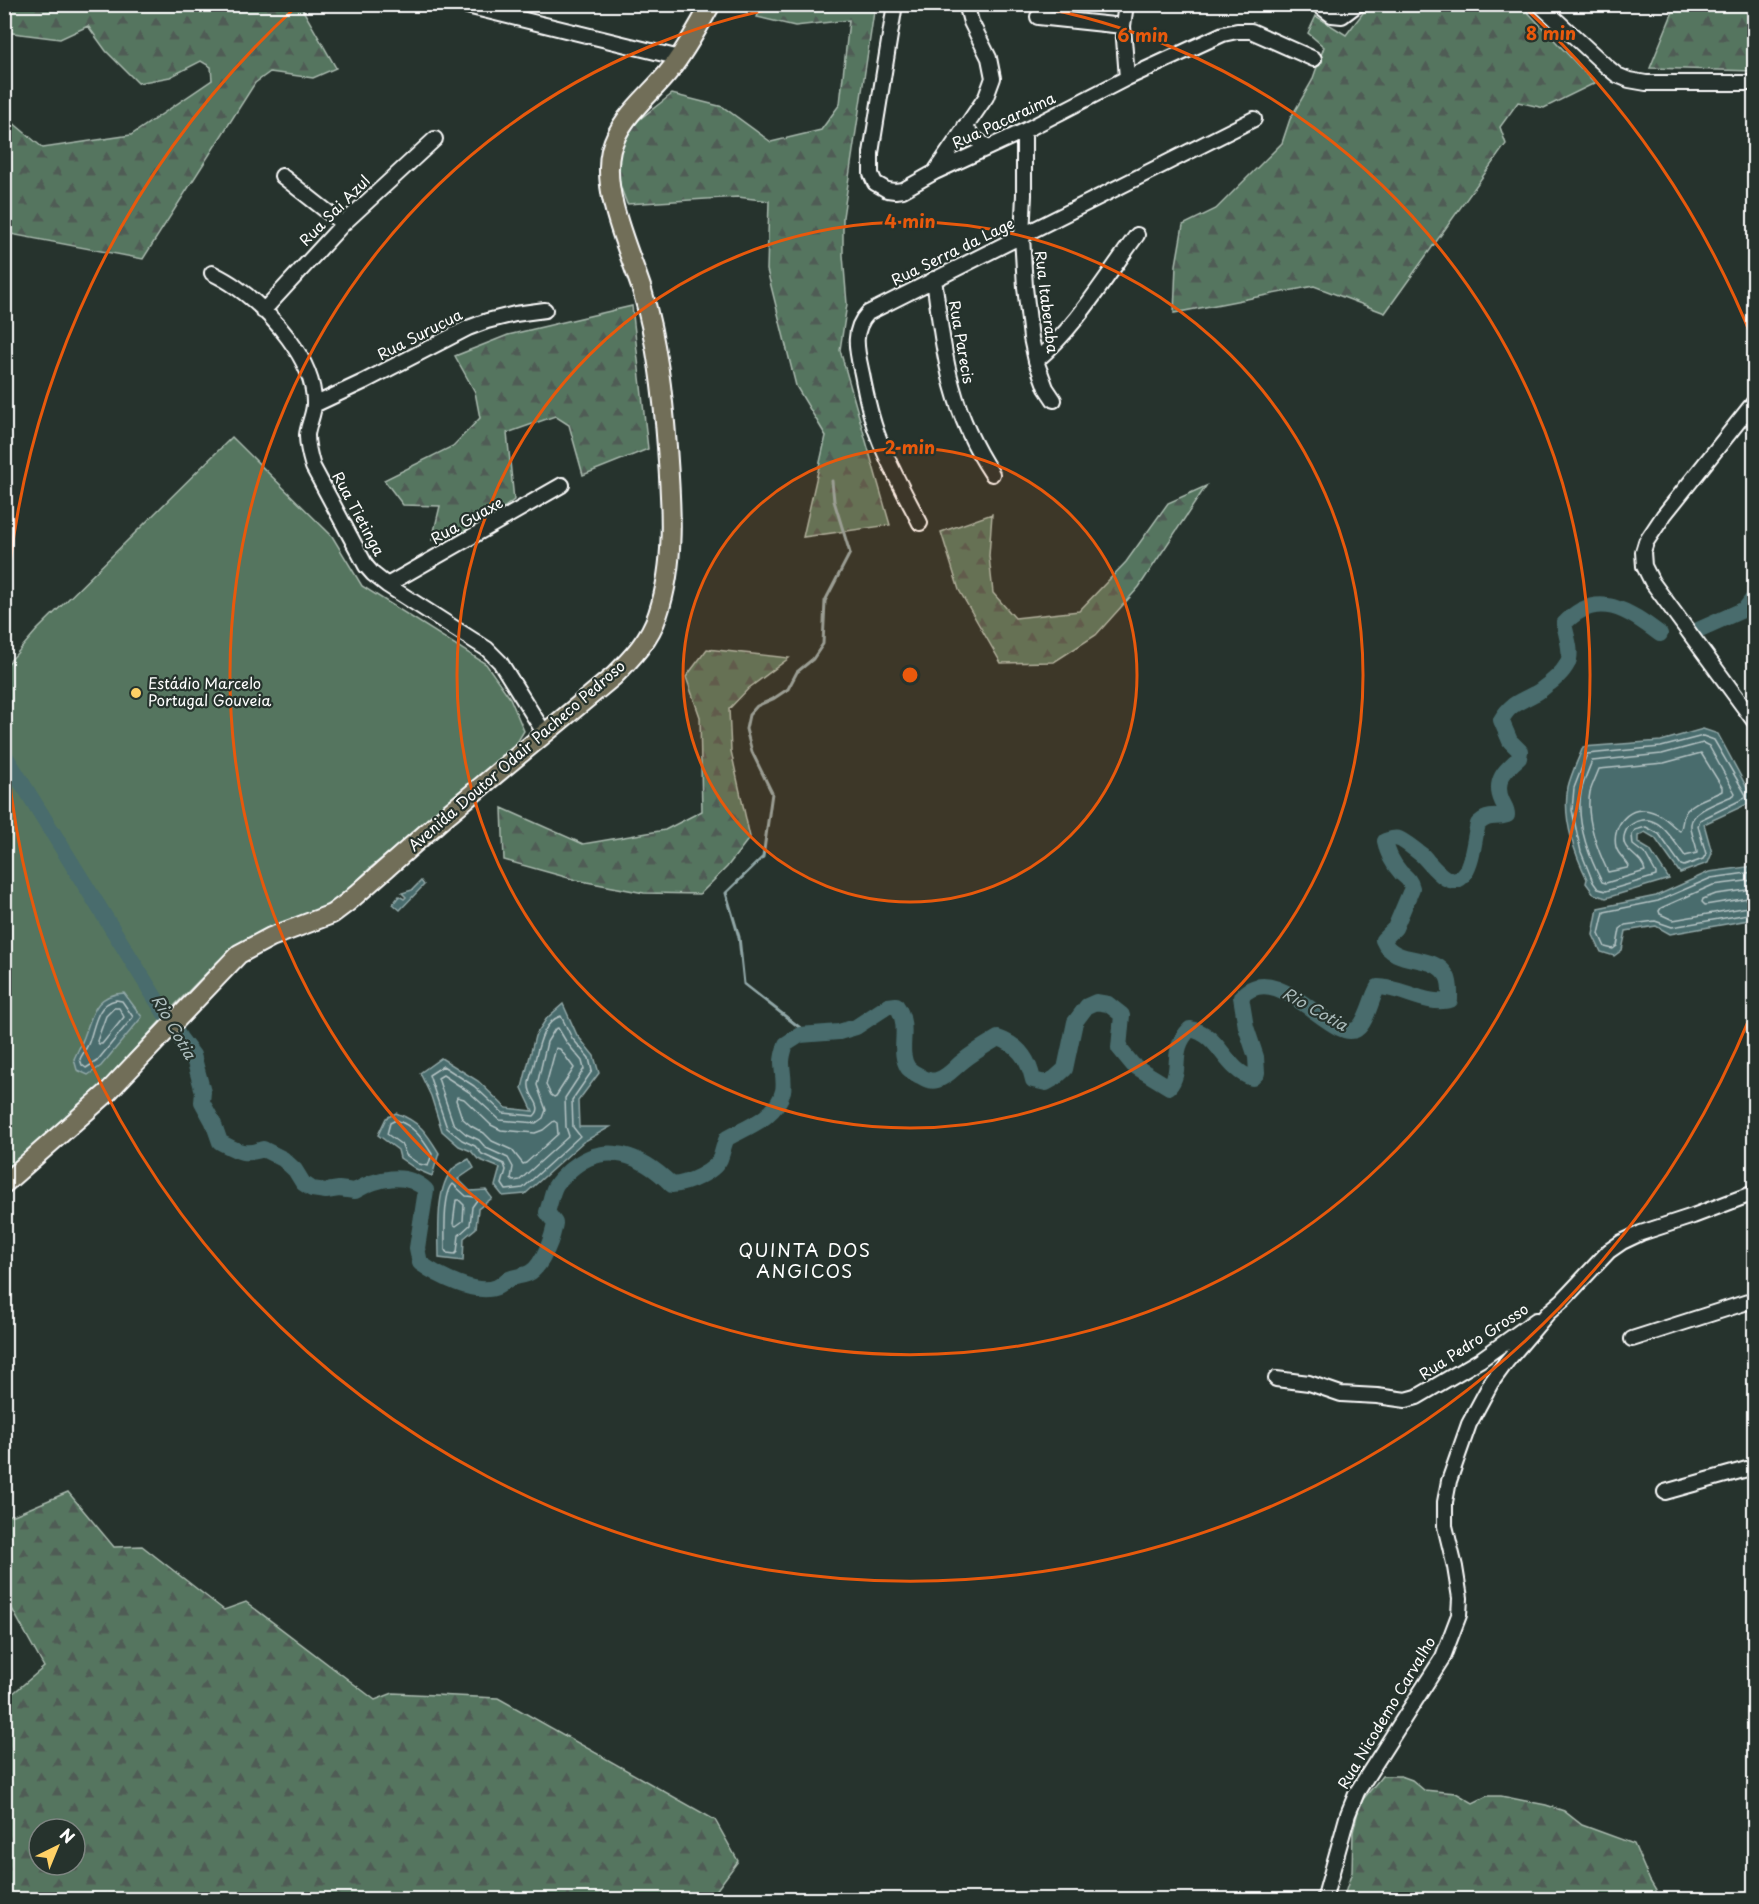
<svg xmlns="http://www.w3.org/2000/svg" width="1759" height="1904" viewBox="0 0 1759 1904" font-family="'Playpen Sans',sans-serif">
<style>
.grass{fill:#54755f;stroke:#aabaaf;stroke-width:1.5}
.forest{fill:url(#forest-firs);stroke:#aabaaf;stroke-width:1.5;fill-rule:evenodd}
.water{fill:#486c6d;stroke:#91a7a7;stroke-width:1.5}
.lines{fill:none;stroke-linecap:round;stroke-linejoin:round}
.shore{stroke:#b6c4c5;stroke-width:1.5}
.stream{stroke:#91a7a7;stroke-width:3}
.river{stroke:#486c6d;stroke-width:16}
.minor-casing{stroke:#fff;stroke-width:18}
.major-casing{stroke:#fff;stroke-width:22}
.minor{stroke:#26332d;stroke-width:14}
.major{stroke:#716e59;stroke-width:18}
.ring{fill:none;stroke:#e8590c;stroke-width:3}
.poi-dot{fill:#ffd166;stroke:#26332d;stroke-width:2}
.labels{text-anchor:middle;stroke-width:4.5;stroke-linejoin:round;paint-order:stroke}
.street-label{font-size:15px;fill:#fff;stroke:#26332d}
.poi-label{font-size:15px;fill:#fff;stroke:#26332d;text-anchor:start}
.water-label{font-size:16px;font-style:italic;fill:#adbdbd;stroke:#26332d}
.quarter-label{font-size:18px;letter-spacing:1.5px;fill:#fff;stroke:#26332d}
.centre{fill:#e8590c;stroke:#26332d;stroke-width:3}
.ring-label{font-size:18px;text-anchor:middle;font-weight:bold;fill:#e8590c;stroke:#26332d;stroke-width:4.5;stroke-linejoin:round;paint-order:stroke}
</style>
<defs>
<pattern id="forest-firs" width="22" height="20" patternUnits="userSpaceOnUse" patternTransform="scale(1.5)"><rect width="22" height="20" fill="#54755f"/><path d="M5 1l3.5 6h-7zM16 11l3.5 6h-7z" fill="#4f5c54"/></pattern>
</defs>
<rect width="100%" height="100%" fill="#26332d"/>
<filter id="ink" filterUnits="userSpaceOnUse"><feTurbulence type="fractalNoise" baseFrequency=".0167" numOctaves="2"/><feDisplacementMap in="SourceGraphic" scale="12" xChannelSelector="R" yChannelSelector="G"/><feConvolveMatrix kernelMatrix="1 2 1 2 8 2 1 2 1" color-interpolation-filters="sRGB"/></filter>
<g filter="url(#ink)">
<path class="grass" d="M232,437L332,536L362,586L486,664L510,698L524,731L510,754L371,867L339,898L307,916L241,944L218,961L176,1004L96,1091L5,1172V667L36,631Z"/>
<path class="forest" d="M5,4L300,5L336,68L313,78L270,72L255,83L143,259L5,233V116L43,148L131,135L212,80L211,67L201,61L170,77L138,83L106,51L88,26L60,39L5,32Z
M1676,4L1754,5V71L1650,68Z
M762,5H875L843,217V255L847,304L840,350L890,525L803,537L826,436L796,386L767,270L769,201L738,197L627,204L615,172L627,129L672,94L723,107L771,142L821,130L840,104L849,20L795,26L757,17Z
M1369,5H1521L1595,83L1544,108L1518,102L1500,127L1506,144L1385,313L1314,286L1174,313L1176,265L1183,225L1216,209L1282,143L1290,119L1312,81L1324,47L1308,33L1316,16L1346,35Z
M632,306L648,449L583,475L569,425L555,416L507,433L514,500L476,529L432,540L440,506L403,505L384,480L453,446L480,418L475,392L455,356L508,335Z
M1206,486L1139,587L1096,635L1054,662L1001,663L959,590L941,532L992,514L989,556L993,593L1015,618L1079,611L1126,562L1168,503Z
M707,649L789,658L749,688L729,709L731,751L750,837L727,867L700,894L644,893L576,880L504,860L502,808L583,844L665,830L702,811L700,717L686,677Z
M68,1492L114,1547L142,1546L224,1610L246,1602L375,1700L393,1693L498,1698L715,1820L738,1861L710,1899H5V1700L44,1667L5,1596V1515H14ZM39,1829H75V1865H39Z
M1382,1776H1401L1412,1780L1424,1790L1456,1793L1473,1803L1487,1796H1501L1546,1805L1564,1811L1582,1825L1634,1844L1650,1881L1661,1899H1345L1344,1896L1352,1872L1353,1832L1360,1803Z"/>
<path class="water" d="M1703,729L1718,734L1754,801L1704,824L1712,853L1708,863L1680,873L1655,838L1645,832L1638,836V843L1650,850L1669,879L1606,898L1594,894L1586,883L1587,879C1574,852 1562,818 1568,787C1571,774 1578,760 1583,747L1661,741Z
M1754,866V919L1670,934L1656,926L1626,931L1622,950L1614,956L1601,952L1593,935L1598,908L1656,896L1709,872Z
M421,881L424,885L400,910L393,904L399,896L404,899L406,897L402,893L412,890Z
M124,993L142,1017L101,1066L88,1075L77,1070L74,1059C77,1052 81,1045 84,1037C93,1014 94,995 124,993Z
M563,1004L577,1035L594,1056L599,1073L578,1101L579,1127H610L583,1142L525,1194L503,1196L495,1186L500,1168L478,1159L471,1151L459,1146L442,1131L431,1096L420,1073L441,1058L478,1081L506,1108L533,1111L522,1088L535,1036L547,1018Z
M396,1113C420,1122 426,1132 439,1153L432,1176L416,1169L400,1158L398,1150L378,1135L386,1118Z
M469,1159L474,1168L458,1179L470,1191L486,1190L492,1198L478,1209L476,1228L464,1238L463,1261L439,1258C439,1234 435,1188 453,1169C456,1165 464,1162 469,1159Z"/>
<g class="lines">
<path class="shore" d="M1703,736L1714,740L1746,795L1745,798L1700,820L1698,826L1706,854L1703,859L1684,866L1681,865L1659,834L1646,827L1635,830L1632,835L1633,845L1646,855L1656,873V876L1606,891L1598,889L1593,882L1581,852L1572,810L1574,788L1587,754L1661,747Z
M1703,743L1709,746L1735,793L1734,795C1722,801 1692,810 1691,824C1690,834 1697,843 1697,853L1685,856C1671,838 1655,805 1628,827C1613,851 1642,853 1645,871L1606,883L1602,882C1589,857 1576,822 1581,792C1583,782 1588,771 1592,761L1662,754Z
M1701,753L1722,787V791C1711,797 1692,801 1685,813C1682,819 1683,825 1680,831C1670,825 1666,816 1653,812C1631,803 1611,825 1616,847C1618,855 1625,859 1629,866L1627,868L1608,872C1597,849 1585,818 1590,792C1592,785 1596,777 1599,769L1664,763Z
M1754,872L1711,878L1658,901L1604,912L1599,934L1605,947L1613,949L1617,946L1620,929L1625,925L1655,921L1672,927L1754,913
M1754,880L1713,885L1661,908L1659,911L1660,914L1673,920L1754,906
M1754,889L1716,894L1703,899L1702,902L1705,905L1754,897
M116,1000L122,1001L133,1017L97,1061L86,1068L82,1065L80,1059C83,1053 87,1048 89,1042C95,1026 96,1004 116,1000Z
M114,1008H119L124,1017L102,1044H99L97,1041L106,1016Z
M561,1016L572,1038L589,1058L592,1071L572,1100L573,1127L580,1136L523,1188L506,1190L502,1184L506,1170L504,1164L482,1154L475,1146L462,1140L447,1128L429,1075L443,1066L474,1086L503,1113L534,1116C545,1106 529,1098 529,1086C528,1081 532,1073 533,1068C538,1051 541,1022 561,1016Z
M558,1028L567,1043L582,1061L584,1069L565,1098L566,1127L569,1136L520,1180L513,1181L511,1179L513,1167L508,1158L486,1148L479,1140L466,1134L453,1123L438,1078L443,1075L469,1092L500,1120L536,1123L543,1118L546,1110L537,1085L547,1042L555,1029Z
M556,1048L560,1049L574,1068L556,1096L554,1097L551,1095L546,1085Z
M457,1097L464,1099L491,1125L501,1130L535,1133L543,1130L554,1121L557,1123L558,1134L526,1163L523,1164L512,1150L492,1141L484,1133L471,1126L462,1118L456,1100Z
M396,1120C414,1126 422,1138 432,1154L428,1166L419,1164L406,1155L402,1145L387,1134L390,1123Z
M453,1184L466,1196L475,1197L477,1200L472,1207L470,1225L459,1235L457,1252L455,1254L447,1253L445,1250C445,1235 443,1194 453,1184Z
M456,1200H459L464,1205L463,1221L456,1226L453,1224Z"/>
<path class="stream" d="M808,1034L744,984L739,937L726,893L763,857L772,793L752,752L746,729L749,715L757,706L773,699L788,689L797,672L813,659L823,644L825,601L850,553L834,501L832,481"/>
<path class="river" d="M1698,630L1745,609L1754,597
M4,754L180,1038L193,1055L203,1092L202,1102L213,1122L220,1142C237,1151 244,1156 263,1149L283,1159L295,1170L303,1183L312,1189L326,1191L339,1189L355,1191C377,1178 406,1171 426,1190L417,1248L420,1263C437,1275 476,1296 497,1287C502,1285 504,1281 509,1279C516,1276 525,1276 531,1272C543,1264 553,1237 555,1223L547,1212C550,1204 551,1196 554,1189C556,1182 564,1176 569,1171C604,1139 642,1155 672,1185C686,1184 717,1172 721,1156C723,1150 724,1144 727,1138C748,1127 777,1117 783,1091C785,1082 782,1071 782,1062C782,1056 784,1050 786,1044L800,1035L839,1032L856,1027L888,1006L896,1005C912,1027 896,1049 908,1068C911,1071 916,1074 920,1076C925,1079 930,1082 937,1080C948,1077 955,1067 963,1061C974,1052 986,1045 998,1038C1019,1045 1029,1060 1033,1080L1046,1083L1055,1078L1065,1069L1075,1022L1087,1006L1096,1002L1108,1004L1122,1015L1119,1048L1133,1065L1169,1087C1184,1069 1168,1051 1190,1029C1220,1034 1224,1069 1252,1078L1257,1073L1256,1057L1246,1027L1241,997C1277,956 1333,1045 1357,1029C1367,1022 1371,998 1378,987C1402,987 1426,1006 1450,1000C1450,993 1451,983 1447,976C1434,952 1394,967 1383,940L1395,928L1412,888C1410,880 1407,878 1401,873C1393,864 1387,852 1385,841C1389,840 1394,837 1399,839C1403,840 1418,852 1422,855C1432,865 1451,894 1465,873C1473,861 1474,839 1478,824C1489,813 1494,819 1507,815C1507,808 1504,806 1502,801C1493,781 1505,770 1519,758L1520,751L1510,741L1501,720C1511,703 1518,703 1534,694C1540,692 1545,686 1550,683C1576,662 1571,654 1564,624C1597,588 1629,611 1660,634"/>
<g class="minor-casing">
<path id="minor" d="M459,4L680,58
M895,4L871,153V174L875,183L887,190L895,191L903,190L935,172L1024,131L1127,78L1223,34L1237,31H1251L1314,59
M1126,4L1123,26L1127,78
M1317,4L1332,15L1342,16L1358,4
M1539,4L1606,66L1617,75L1629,80L1646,83H1754
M1038,17L1123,26
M965,126L974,138L988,147
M1024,131V195L1022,236L1025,287L1031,338L1036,361L1046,388L1054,400
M936,170L986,97L993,78L989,58L971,22L966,4
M282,176L343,224
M212,273C220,277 229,282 236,287C270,311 315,360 314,404C314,414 308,425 307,435C307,446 310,457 313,467L366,566L373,574L387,585L487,649L500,662L545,734
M934,279C944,353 949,409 992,474
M263,311L343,224L435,139
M1036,361C1077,326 1105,278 1137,235
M1754,402L1664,515L1646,542L1643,552L1644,566L1652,582L1754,721
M314,405L363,382L468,328L487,321L515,314L545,310
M920,523C905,494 889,466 878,436C870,416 866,395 862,374C857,351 851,331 868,313L1254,119
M387,585L562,485
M1632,1339L1754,1300
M1276,1379L1309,1383L1341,1394L1377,1396L1406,1400L1417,1397L1480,1360L1536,1320
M1665,1492L1754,1467
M1324,1900L1348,1814L1357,1792L1443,1657L1459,1615L1460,1598L1455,1567L1445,1526V1502L1449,1481L1469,1424L1491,1383L1507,1361L1548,1313L1563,1300L1609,1251L1622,1242L1641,1233L1693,1216L1754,1193"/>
</g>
<g class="major-casing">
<path id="major" d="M4,1184L107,1093L239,954L271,937L332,914L348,902L448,814L614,676C632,658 650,639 658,614C676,561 671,502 667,447C663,394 657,341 642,290C629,250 601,192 611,150C620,116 650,96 670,70C686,50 698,27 711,4"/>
</g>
<use href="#minor" class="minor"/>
<use href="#major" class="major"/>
</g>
</g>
<circle cx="910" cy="675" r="227" fill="#e8590c" fill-opacity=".12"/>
<g class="ring">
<circle cx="910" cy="675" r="227"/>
<circle cx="910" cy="675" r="453"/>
<path d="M1028 5A680 680 0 1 1 792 5"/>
<path d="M1754 1007A907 907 0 0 1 5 730M5 620A907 907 0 0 1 297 6M1523 6A907 907 0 0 1 1754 343"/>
</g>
<circle class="poi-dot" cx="136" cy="693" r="6"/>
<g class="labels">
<g class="street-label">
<text transform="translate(1004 121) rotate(-25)" y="5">Rua Pacaraima</text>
<text transform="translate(335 211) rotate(-45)" y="5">Rua Sai Azul</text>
<text transform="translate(953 252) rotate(-26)" y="5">Rua Serra da Lage</text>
<text transform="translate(1046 302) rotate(83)" y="5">Rua Itaberaba</text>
<text transform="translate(420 335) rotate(-27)" y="5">Rua Surucua</text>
<text transform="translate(961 342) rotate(80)" y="5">Rua Parecis</text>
<text transform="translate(358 514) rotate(62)" y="5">Rua Tietinga</text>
<text transform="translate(467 521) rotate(-29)" y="5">Rua Guaxe</text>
<text transform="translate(517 756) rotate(-41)" y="5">Avenida Doutor Odair Pacheco Pedroso</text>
<text transform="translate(1474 1342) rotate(-33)" y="5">Rua Pedro Grosso</text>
<text transform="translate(1387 1713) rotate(-59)" y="5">Rua Nicodemo Carvalho</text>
</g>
<g class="poi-label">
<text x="148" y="689">Estádio Marcelo<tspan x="148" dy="17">Portugal Gouveia</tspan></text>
</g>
<g class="water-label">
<text transform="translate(1315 1009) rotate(29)" y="6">Rio Cotia</text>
<text transform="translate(174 1027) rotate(60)" y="6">Rio Cotia</text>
</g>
<g class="quarter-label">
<text x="805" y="1257">QUINTA DOS<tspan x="805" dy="21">ANGICOS</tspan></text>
</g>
</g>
<circle cx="910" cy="675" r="9" class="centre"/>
<g class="ring-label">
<text x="1551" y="40">8 min</text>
<text x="1143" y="42">6 min</text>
<text x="910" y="228">4 min</text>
<text x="910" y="454">2 min</text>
</g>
<rect width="1759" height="1904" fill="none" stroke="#26332d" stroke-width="24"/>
<rect x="12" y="12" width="1735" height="1880" fill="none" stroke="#fff" stroke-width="2" filter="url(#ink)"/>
<g transform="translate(57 1847) rotate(43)"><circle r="28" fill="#26332d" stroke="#7d8581" stroke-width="1.5"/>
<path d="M0-4.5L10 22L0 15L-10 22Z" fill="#ffd166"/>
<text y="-9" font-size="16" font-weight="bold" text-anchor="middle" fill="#ffffff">N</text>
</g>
</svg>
